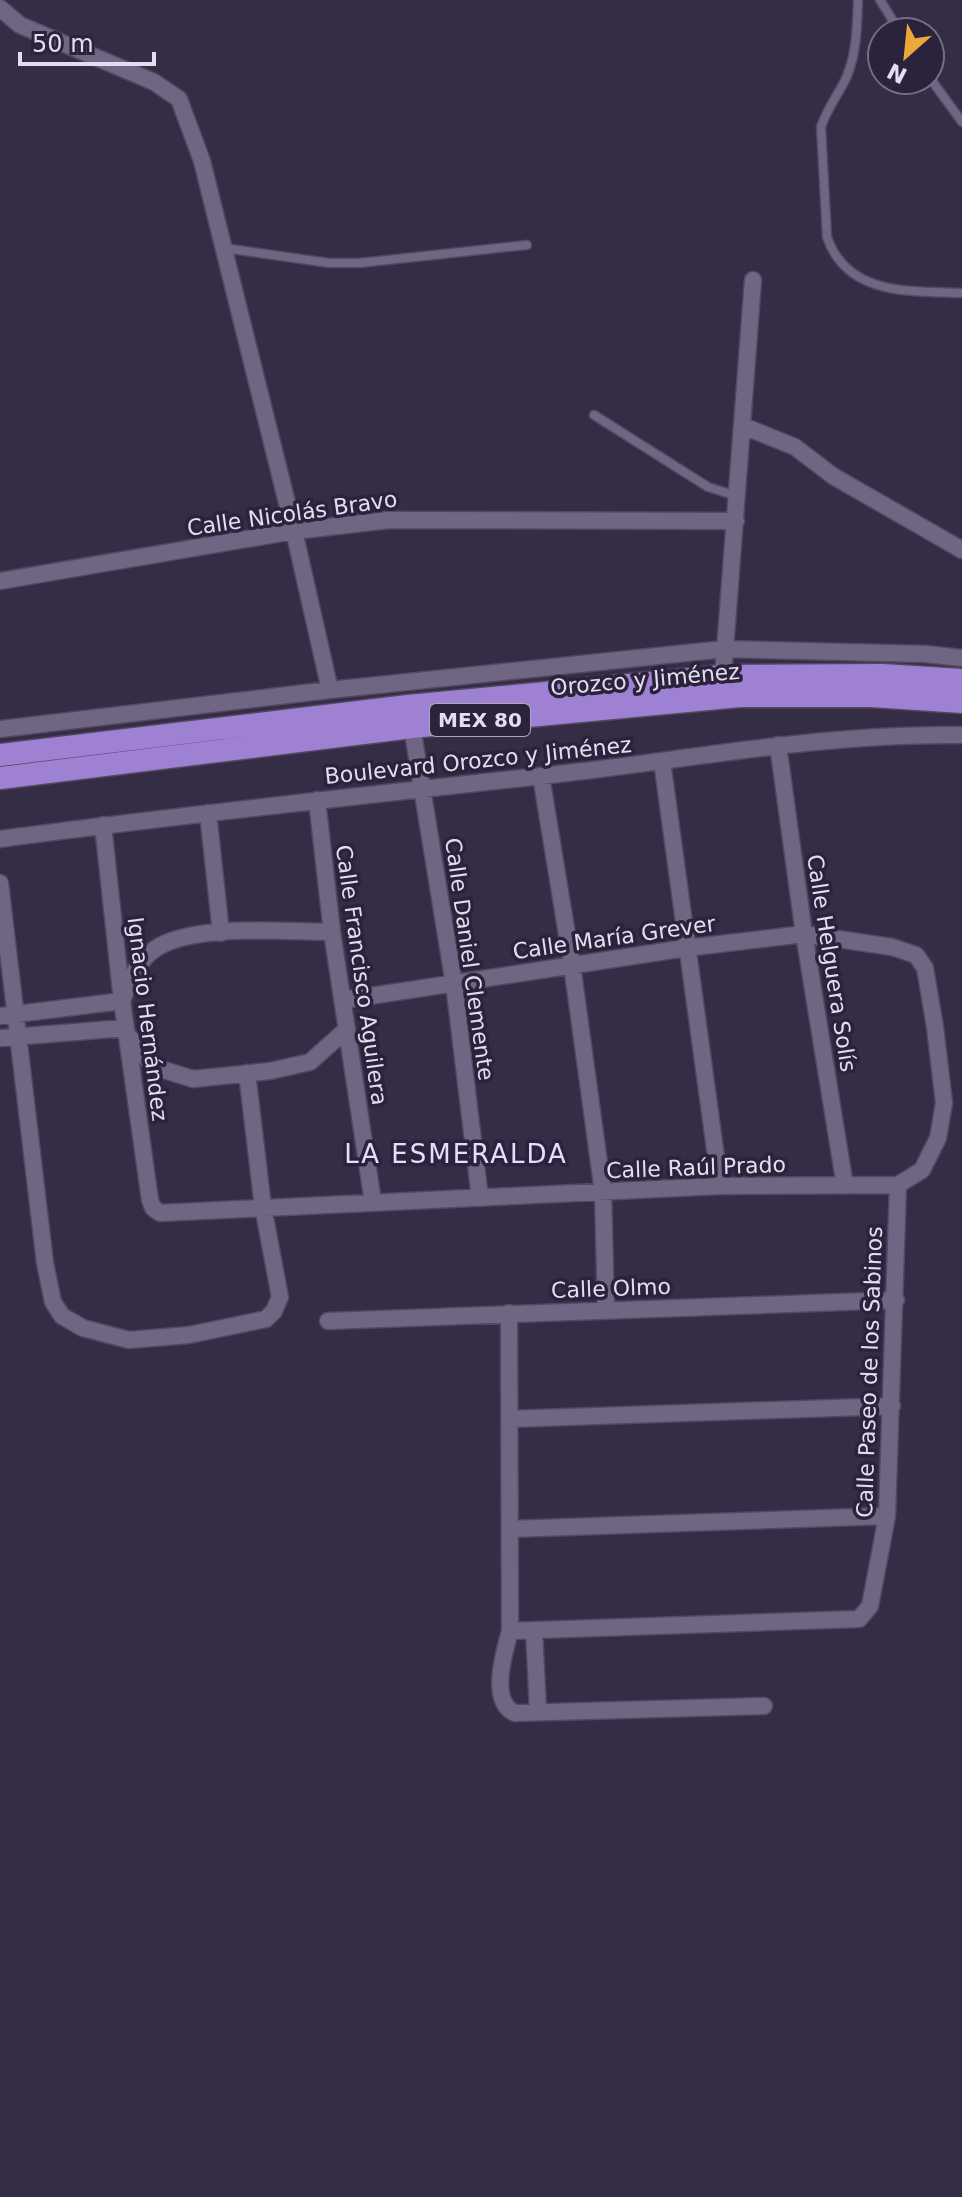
<svg xmlns="http://www.w3.org/2000/svg" width="962" height="2197" viewBox="0 0 962 2197" font-family="'DejaVu Sans',sans-serif">
<style>
.lines{fill:none;stroke-linecap:round;stroke-linejoin:round}
.service-casing{stroke:#50495f;stroke-width:11}
.minor-casing{stroke:#50495f;stroke-width:19}
.trunk-casing{stroke:#50495f;stroke-width:25}
.service{stroke:#706684;stroke-width:8}
.minor{stroke:#706684;stroke-width:16}
.trunk{stroke:#9e81d2;stroke-width:22}
.labels{text-anchor:middle;stroke-width:7;stroke-linejoin:round;paint-order:stroke}
.shield{fill:#2b223c;stroke:#aca6b9;stroke-width:2}
.shield-label{font-size:20px;font-weight:bold;fill:#e3deef}
.street-label{font-size:22px;fill:#e3deef;stroke:#2b223c}
.quarter-label{font-size:26px;letter-spacing:2px;fill:#e6dcfe;stroke:#2b223c}
</style>
<rect width="100%" height="100%" fill="#352c46"/>
<g class="lines">
<g class="service-casing">
<path id="service" d="M858,0C857,26 857,51 847,76C839,94 827,108 821,127L827,237C847,296 910,291 962,293
M880,0L900,32
M930,78L962,122
M224,248L329,263H359L527,245
M594,415L708,487L737,496"/>
</g>
<g class="minor-casing">
<path id="minor" d="M0,8L20,25L154,82L179,99L202,161L294,531L330,690
M743,426L795,447L833,476L962,550
M0,581L294,531L389,520L736,521
M723,676L753,280
M412,727L454,984L480,1198
M0,729L330,690L725,649L926,654L962,658
M778,745L804,934L845,1186
M662,761L720,1186
M541,776L572,965L603,1192L606,1311
M317,800L332,932L373,1202
M208,813L221,933
M103,825L122,1001L150,1200L153,1208L160,1213L720,1186L898,1185
M0,839C180,815 360,796 541,776C681,761 820,733 962,735
M0,883L45,1263L53,1302L62,1316L83,1328L129,1340L189,1335L266,1319L274,1311L280,1297L263,1207L247,1073
M344,1000L686,948L804,934L892,947L916,955L925,968L935,1027L944,1103L938,1138L922,1170L898,1185
M0,1016L122,1001C128,983 138,960 155,949C192,923 286,932 332,932
M127,1034L146,1058L161,1069L193,1079L270,1071L310,1062L347,1029
M0,1038L125,1028
M509,1313L510,1631C504,1653 489,1702 515,1713L764,1706
M328,1321L896,1300
M509,1419L892,1406
M510,1529L887,1516
M534,1630L538,1711
M510,1631L859,1619L870,1606L887,1516L898,1185"/>
</g>
<g class="trunk-casing">
<path id="trunk" d="M0,755L408,706L723,676L882,675L962,680
M0,778L412,727L740,696H872L962,702"/>
</g>
<use href="#service" class="service"/>
<use href="#minor" class="minor"/>
<use href="#trunk" class="trunk"/>
</g>
<g class="labels">
<rect class="shield" x="430" y="704" width="100" height="32" rx="6"/>
<g class="shield-label">
<text x="480" y="727">MEX 80</text>
</g>
<g class="street-label">
<text transform="translate(292 513) rotate(-8)" y="8">Calle Nicolás Bravo</text>
<text transform="translate(645 679) rotate(-5)" y="8">Orozco y Jiménez</text>
<text transform="translate(478 760) rotate(-6)" y="8">Boulevard Orozco y Jiménez</text>
<text transform="translate(614 937) rotate(-8)" y="8">Calle María Grever</text>
<text transform="translate(470 959) rotate(82)" y="8">Calle Daniel Clemente</text>
<text transform="translate(832 963) rotate(81)" y="8">Calle Helguera Solís</text>
<text transform="translate(362 975) rotate(82)" y="8">Calle Francisco Aguilera</text>
<text transform="translate(148 1019) rotate(83)" y="8">Ignacio Hernández</text>
<text transform="translate(696 1167) rotate(-2)" y="8">Calle Raúl Prado</text>
<text transform="translate(611 1288) rotate(-2)" y="8">Calle Olmo</text>
<text transform="translate(869 1372) rotate(-88)" y="8">Calle Paseo de los Sabinos</text>
</g>
<g class="quarter-label">
<text x="456" y="1163">LA ESMERALDA</text>
</g>
</g>
<g transform="translate(906 56) rotate(207)"><circle r="38" fill="#2b223c" stroke="#756d84" stroke-width="2"/>
<path d="M0-6L14 30L0 20L-14 30Z" fill="#eda83c"/>
<text y="-12" font-size="22" font-weight="bold" text-anchor="middle" fill="#e3deef">N</text>
</g>
<path d="M20 52v12h134v-12" fill="none" stroke="#e3deef" stroke-width="4"/>
<text x="32" y="52" font-size="24" fill="#e3deef" stroke="#2b223c" stroke-width="6" paint-order="stroke">50 m</text>
</svg>
